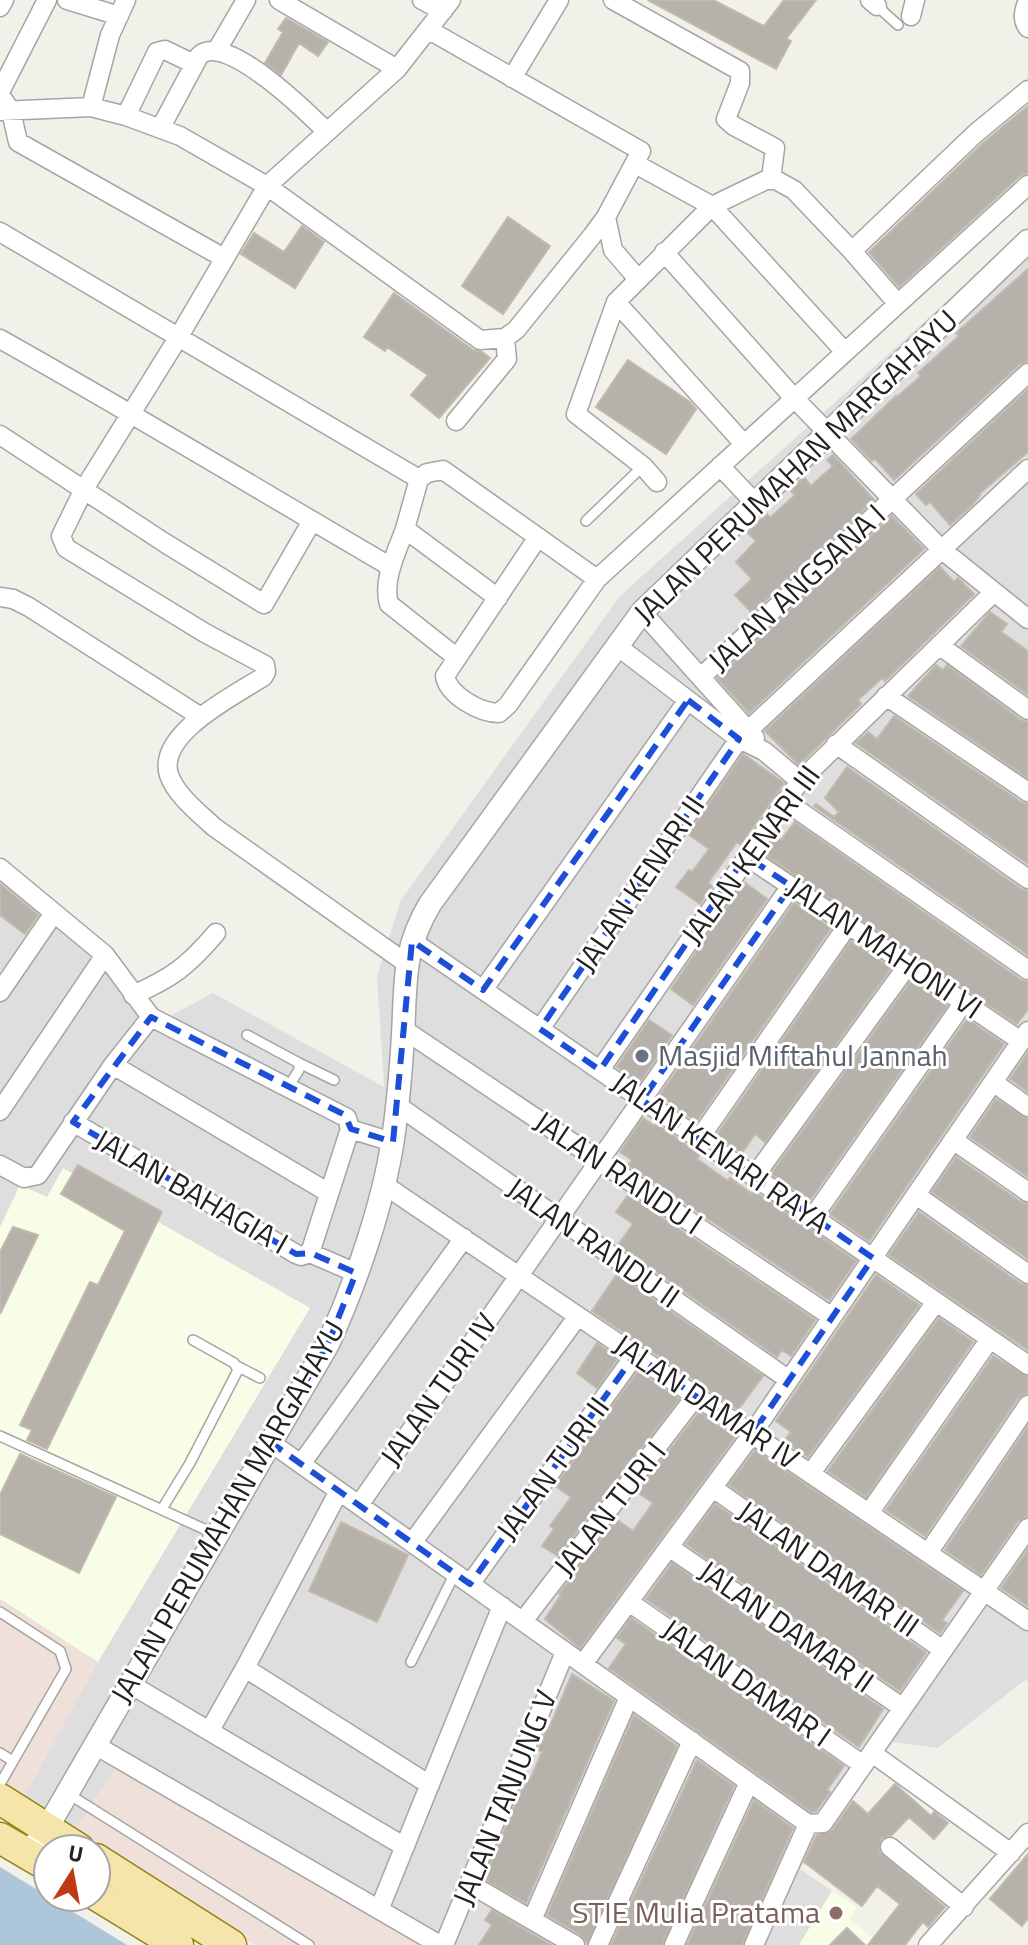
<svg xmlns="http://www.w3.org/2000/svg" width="1028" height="1945" viewBox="0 0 1028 1945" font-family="'Titillium Web',sans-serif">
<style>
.residential{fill:#dfdede}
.commercial{fill:#f0e0da}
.education{fill:#f7fde6}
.water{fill:#adc6da}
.building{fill:#b6b2ab;stroke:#c1baac;stroke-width:2}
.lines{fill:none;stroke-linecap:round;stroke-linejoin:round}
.service-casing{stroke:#a5a5a5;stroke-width:12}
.minor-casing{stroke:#a5a5a5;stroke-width:21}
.tertiary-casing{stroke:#a5a5a5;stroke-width:25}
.primary-casing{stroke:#92840d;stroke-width:33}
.service{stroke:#fff;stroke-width:9}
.minor{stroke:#fff;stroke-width:18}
.tertiary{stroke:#fff;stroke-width:22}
.primary{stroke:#f5e5aa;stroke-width:30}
.marked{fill:none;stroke:#1d4ed8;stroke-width:6;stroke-dasharray:16 10;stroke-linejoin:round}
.worship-dot{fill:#6b7280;stroke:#fff;stroke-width:3}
.education-dot{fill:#8d6e63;stroke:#fff;stroke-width:3}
.labels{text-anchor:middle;stroke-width:6;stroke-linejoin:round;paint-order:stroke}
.street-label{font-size:30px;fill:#212121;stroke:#fff}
.worship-label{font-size:30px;fill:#5b616d;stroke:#fff;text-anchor:start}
.education-label{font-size:30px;fill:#785e54;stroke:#fff;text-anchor:end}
</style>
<rect width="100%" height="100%" fill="#f1f0e9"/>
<path class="residential" d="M1028,228V1682L1025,1680L938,1748L893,1742L800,1869L832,1891L799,1945H255L0,1787V857L118,961L164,1019L213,993L384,1087L377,976L401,900L620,596Z"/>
<path class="commercial" d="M0,1600L98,1662L22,1801L0,1787Z
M114,1769L419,1945H255L72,1836Z"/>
<path class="education" d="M63,1168L310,1308L98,1662L0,1599V1227L20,1185L47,1197Z
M832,1891L857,1907L850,1919L882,1945H799Z"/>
<path class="water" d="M0,1867L127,1945H0Z"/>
<path class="building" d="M648,0H713L764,26L784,0H816L786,39L791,41L776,69Z
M286,18L328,42L318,56L299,43L281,75L265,63L283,32L278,29Z
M1028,106V173L1020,176L899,287L869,252L984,142Z
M508,217L550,246L503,314L462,286Z
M302,226L324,242L295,288L241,254L254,233L284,252Z
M1028,269V361L1020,364L894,480L875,459L872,461L851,439L896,396L897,397L921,376L918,373L959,336L956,333Z
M394,293L473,350L482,352L490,358L439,418L411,395L428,375L387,347L385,351L364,337Z
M628,360L690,402L696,409L666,454L596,407Z
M1028,389V452L979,494L980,495L973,504L950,525L930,502L926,505L916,494Z
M833,455L874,500L752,613L735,595L752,579L736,562L756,541L747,532L767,514L770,518L795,495L790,490L804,477L811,486L833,466L827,460Z
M892,516L924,549L749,713L717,678Z
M940,567L954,582L958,578L974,594L885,681L882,678L858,700L861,704L799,765L765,731Z
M990,612L1007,624L1001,632L1028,651V695L961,646Z
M936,665L943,670L947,665L1021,720L1028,722V778L908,696Z
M894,716L1021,802L1028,804V864L856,743L868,732L877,739Z
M743,754L784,783L741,845L737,842L708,883L712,886L700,904L676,887L689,870L692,872L709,849L688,834Z
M847,767L1021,889L1028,891V955L814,806L816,804L834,817L839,812L825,798Z
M795,822L1021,980L1028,982V1009L1017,1024L764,854L776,837L781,840Z
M744,882L767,899L693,1005L671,989Z
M0,884L38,915L25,934L0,915Z
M794,903L831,928L696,1122L660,1095Z
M851,941L891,968L765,1142L755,1134L742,1153L716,1136Z
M911,981L947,1006L810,1200L771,1174Z
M967,1019L1004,1044L869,1241L830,1214Z
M649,1020L672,1035L639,1083L617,1067Z
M1028,1052V1092L1010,1079Z
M996,1099L1028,1119V1177L970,1137Z
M643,1118L654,1126L656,1124L700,1154L697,1159L728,1181L730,1178L752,1194L754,1191L856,1261L829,1300L628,1165L632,1160L620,1152Z
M956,1157L1021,1202L1028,1204V1259L932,1192Z
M78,1165L162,1212L47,1449L27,1440L32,1430L20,1425L90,1282L98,1285L125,1231L61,1194Z
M628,1195L815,1320L791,1356L782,1350L777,1357L618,1245L633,1224L616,1212Z
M919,1212L1021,1284L1028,1286V1350L889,1255Z
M13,1227L38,1235L0,1314V1252Z
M617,1274L763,1376L738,1410L592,1311Z
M876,1275L919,1305L808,1457L784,1441L791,1432L776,1421Z
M939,1318L973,1342L866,1497L828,1471Z
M597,1343L618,1358L597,1388L577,1373Z
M993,1356L1028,1377V1393L1018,1398L925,1536L886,1510Z
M638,1371L679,1399L558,1556L542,1546L554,1529L550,1526L571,1497L555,1486Z
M699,1412L735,1437L580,1648L545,1619L561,1595L559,1594L616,1519L633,1531L653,1503L637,1492Z
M1028,1426V1516L1018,1521L981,1575L945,1550Z
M755,1450L963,1591L942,1620L947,1623L940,1633L729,1485Z
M20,1454L116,1497L79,1573L0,1534V1495Z
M715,1504L926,1653L900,1691L686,1544Z
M341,1522L408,1555L377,1622L309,1591Z
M1028,1549V1606L1001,1588Z
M672,1563L883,1709L859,1747L646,1599Z
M631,1618L844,1766L827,1790L830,1792L816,1811L811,1812L609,1668L626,1644L617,1638Z
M572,1674L614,1701L526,1903L484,1879L518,1798L528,1779L530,1780L542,1752L538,1750L547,1728L549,1729Z
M634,1715L677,1746L587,1943L581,1935L547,1915Z
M697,1760L734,1786L662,1945H611Z
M895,1784L931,1816L934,1812L948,1823L934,1839L909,1817L892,1835L881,1839L879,1852L945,1907L928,1927L923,1922L905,1945H868L900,1904L877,1886L862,1906L804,1862L816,1836L832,1830L853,1801L868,1814Z
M754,1800L793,1828L742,1945H687Z
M1028,1854V1918L1022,1926L990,1899Z
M492,1910L551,1945H479L492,1925L485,1920Z
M847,1928L865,1945H830Z"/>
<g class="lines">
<g class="service-casing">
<path id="service" d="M877,6L898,25
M586,521L643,466
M247,1035L299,1063V1070L288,1087
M299,1063L334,1080
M237,1366L260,1378
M0,1436L215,1534
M162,1509L190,1463L238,1370L234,1363L193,1340
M0,1612L60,1651L66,1669L0,1784
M411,1662L455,1573
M0,1753L13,1761
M67,1793L309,1945"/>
</g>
<g class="minor-casing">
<path id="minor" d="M67,0L119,16
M279,0L397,69
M422,0L443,11
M613,0L740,71V83L726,119L734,126L775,148L771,179
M870,0L877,6
M1028,0C1024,10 1021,19 1028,28
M0,7L4,0
M911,16L915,0
M217,50L246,0
M512,78L559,0
M0,92L47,0
M0,95L11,111L18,142L224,258
M91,107L110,35L126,0
M0,111L91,107L126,116L180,136L267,186L480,340L505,338L516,330L592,236L606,217L641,151L429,30
M126,116L157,52L165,50L194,64
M161,127L199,56C224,30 308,113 327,132
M641,167L712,206L845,352
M606,217L613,250L638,279
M0,232L419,479
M852,251L976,133L1028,90
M664,252L793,397L941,549L1028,619
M616,302L576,414L643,466L657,482
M0,339C132,413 261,491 391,567
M456,421L507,359L505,338
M0,435L165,543L264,604L312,521
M744,444L616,302L712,206L766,180H776L794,190L852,251L898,304
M720,466L755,503
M405,529L419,479L427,473L443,470L597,579
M538,537L445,676C448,695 480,713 499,713L508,705L597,579L1028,185
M0,597L13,599L29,607L201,717
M642,612L755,738
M939,645L1028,710
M617,646L739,739L764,751L800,781
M456,657L389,604C382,580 397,551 405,529L498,598
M701,677L1028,373
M886,696L1028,792
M836,744L1028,879
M785,801L1028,970
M746,856L1021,1041
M0,868L105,955L151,1017L347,1118L350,1129L310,1253
M412,941L1028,1365
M406,963L214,827C199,813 176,795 169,775C156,734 235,695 263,677L266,672L265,665L205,633L66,548L61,536L84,489L178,338L267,186L397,69L451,0
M483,990L688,700
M0,992L54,913
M133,995C172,978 188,966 216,933
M403,1029L832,1317
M540,1029L739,739L1028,469
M113,1065L329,1193
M600,1070L800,781L994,592
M993,1082L1028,1107
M397,1105L789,1380
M0,1111L105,955
M73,1122L296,1254L301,1256L310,1253
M350,1129L392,1142
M699,1139L848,925
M953,1140L1028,1192
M0,1165L24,1178L38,1175L113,1065L151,1017
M754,1177L908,965
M383,1184L1028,1621
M916,1195L1028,1274
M813,1217L964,1002
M310,1253L356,1273
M270,1442L808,1824L823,1823L1028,1528
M301,1464L464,1238
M811,1473L936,1302
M713,1488L943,1650
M339,1491L245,1668L430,1785
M359,1505L791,886
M869,1513L990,1339
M412,1543L578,1316
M669,1547L903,1708
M928,1553L1028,1405
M470,1584L635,1355
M629,1602L863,1765
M523,1621L696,1396
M583,1664L752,1434L1028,1031
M130,1684L405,1847
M210,1730L245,1668
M95,1745L440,1945
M872,1753L1011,1853
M890,1847L964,1907
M470,1884L575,1945
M379,1910L502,1606
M532,1920L629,1697
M444,1945L565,1652
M598,1945L692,1741
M674,1945L749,1782
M754,1945L808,1824
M928,1945L1028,1833"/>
</g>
<g class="tertiary-casing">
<path id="tertiary" d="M28,1854L47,1828L328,1344C356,1283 383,1205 393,1139C398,1105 401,1069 403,1035C406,983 402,951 430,904L642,612L1028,241"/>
</g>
<g class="primary-casing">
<path id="primary" d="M0,1799L79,1849
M0,1838L48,1866
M96,1859L231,1945
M96,1895L178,1945"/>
</g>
<use href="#service" class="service"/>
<use href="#minor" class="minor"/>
<use href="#tertiary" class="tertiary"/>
<use href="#primary" class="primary"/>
</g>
<path class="marked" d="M688,700L739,739L540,1029L600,1070L746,856L791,886L642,1100L873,1258L752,1434L635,1355L470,1584L270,1442L328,1344L356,1273L311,1253L296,1254L73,1122L151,1017L345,1115L351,1129L393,1142L412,941L483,990Z"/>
<circle class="worship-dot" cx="642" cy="1056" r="8"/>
<circle class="education-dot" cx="836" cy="1913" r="8"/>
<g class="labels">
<g class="street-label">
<text transform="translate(796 467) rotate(-44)" y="10">JALAN PERUMAHAN MARGAHAYU</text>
<text transform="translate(797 588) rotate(-43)" y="10">JALAN ANGSANA I</text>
<text transform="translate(751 855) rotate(-54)" y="10">JALAN KENARI III</text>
<text transform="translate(640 884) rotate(-56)" y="10">JALAN KENARI II</text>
<text transform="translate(884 948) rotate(34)" y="10">JALAN MAHONI VI</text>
<text transform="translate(720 1153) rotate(35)" y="10">JALAN KENARI RAYA</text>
<text transform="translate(618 1173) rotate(34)" y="10">JALAN RANDU I</text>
<text transform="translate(191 1192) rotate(30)" y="10">JALAN BAHAGIA I</text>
<text transform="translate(593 1243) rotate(35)" y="10">JALAN RANDU II</text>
<text transform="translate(439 1390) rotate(-55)" y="10">JALAN TURI IV</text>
<text transform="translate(706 1402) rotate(34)" y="10">JALAN DAMAR IV</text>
<text transform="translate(553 1469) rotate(-54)" y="10">JALAN TURI II</text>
<text transform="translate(610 1509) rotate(-52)" y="10">JALAN TURI I</text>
<text transform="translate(228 1512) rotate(-60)" y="10">JALAN PERUMAHAN MARGAHAYU</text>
<text transform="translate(828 1569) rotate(35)" y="10">JALAN DAMAR III</text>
<text transform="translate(786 1627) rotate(35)" y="10">JALAN DAMAR II</text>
<text transform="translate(746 1683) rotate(35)" y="10">JALAN DAMAR I</text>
<text transform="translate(505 1798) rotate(-68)" y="10">JALAN TANJUNG V</text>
</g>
<g class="worship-label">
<text x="658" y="1066">Masjid Miftahul Jannah</text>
</g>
<g class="education-label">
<text x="820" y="1923">STIE Mulia Pratama</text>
</g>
</g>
<g transform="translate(72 1873) rotate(11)"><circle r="38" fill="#ffffff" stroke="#a6a6a6" stroke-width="2"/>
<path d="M0-6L14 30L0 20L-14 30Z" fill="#c13911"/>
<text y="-12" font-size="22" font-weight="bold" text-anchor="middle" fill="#212121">U</text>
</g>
</svg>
